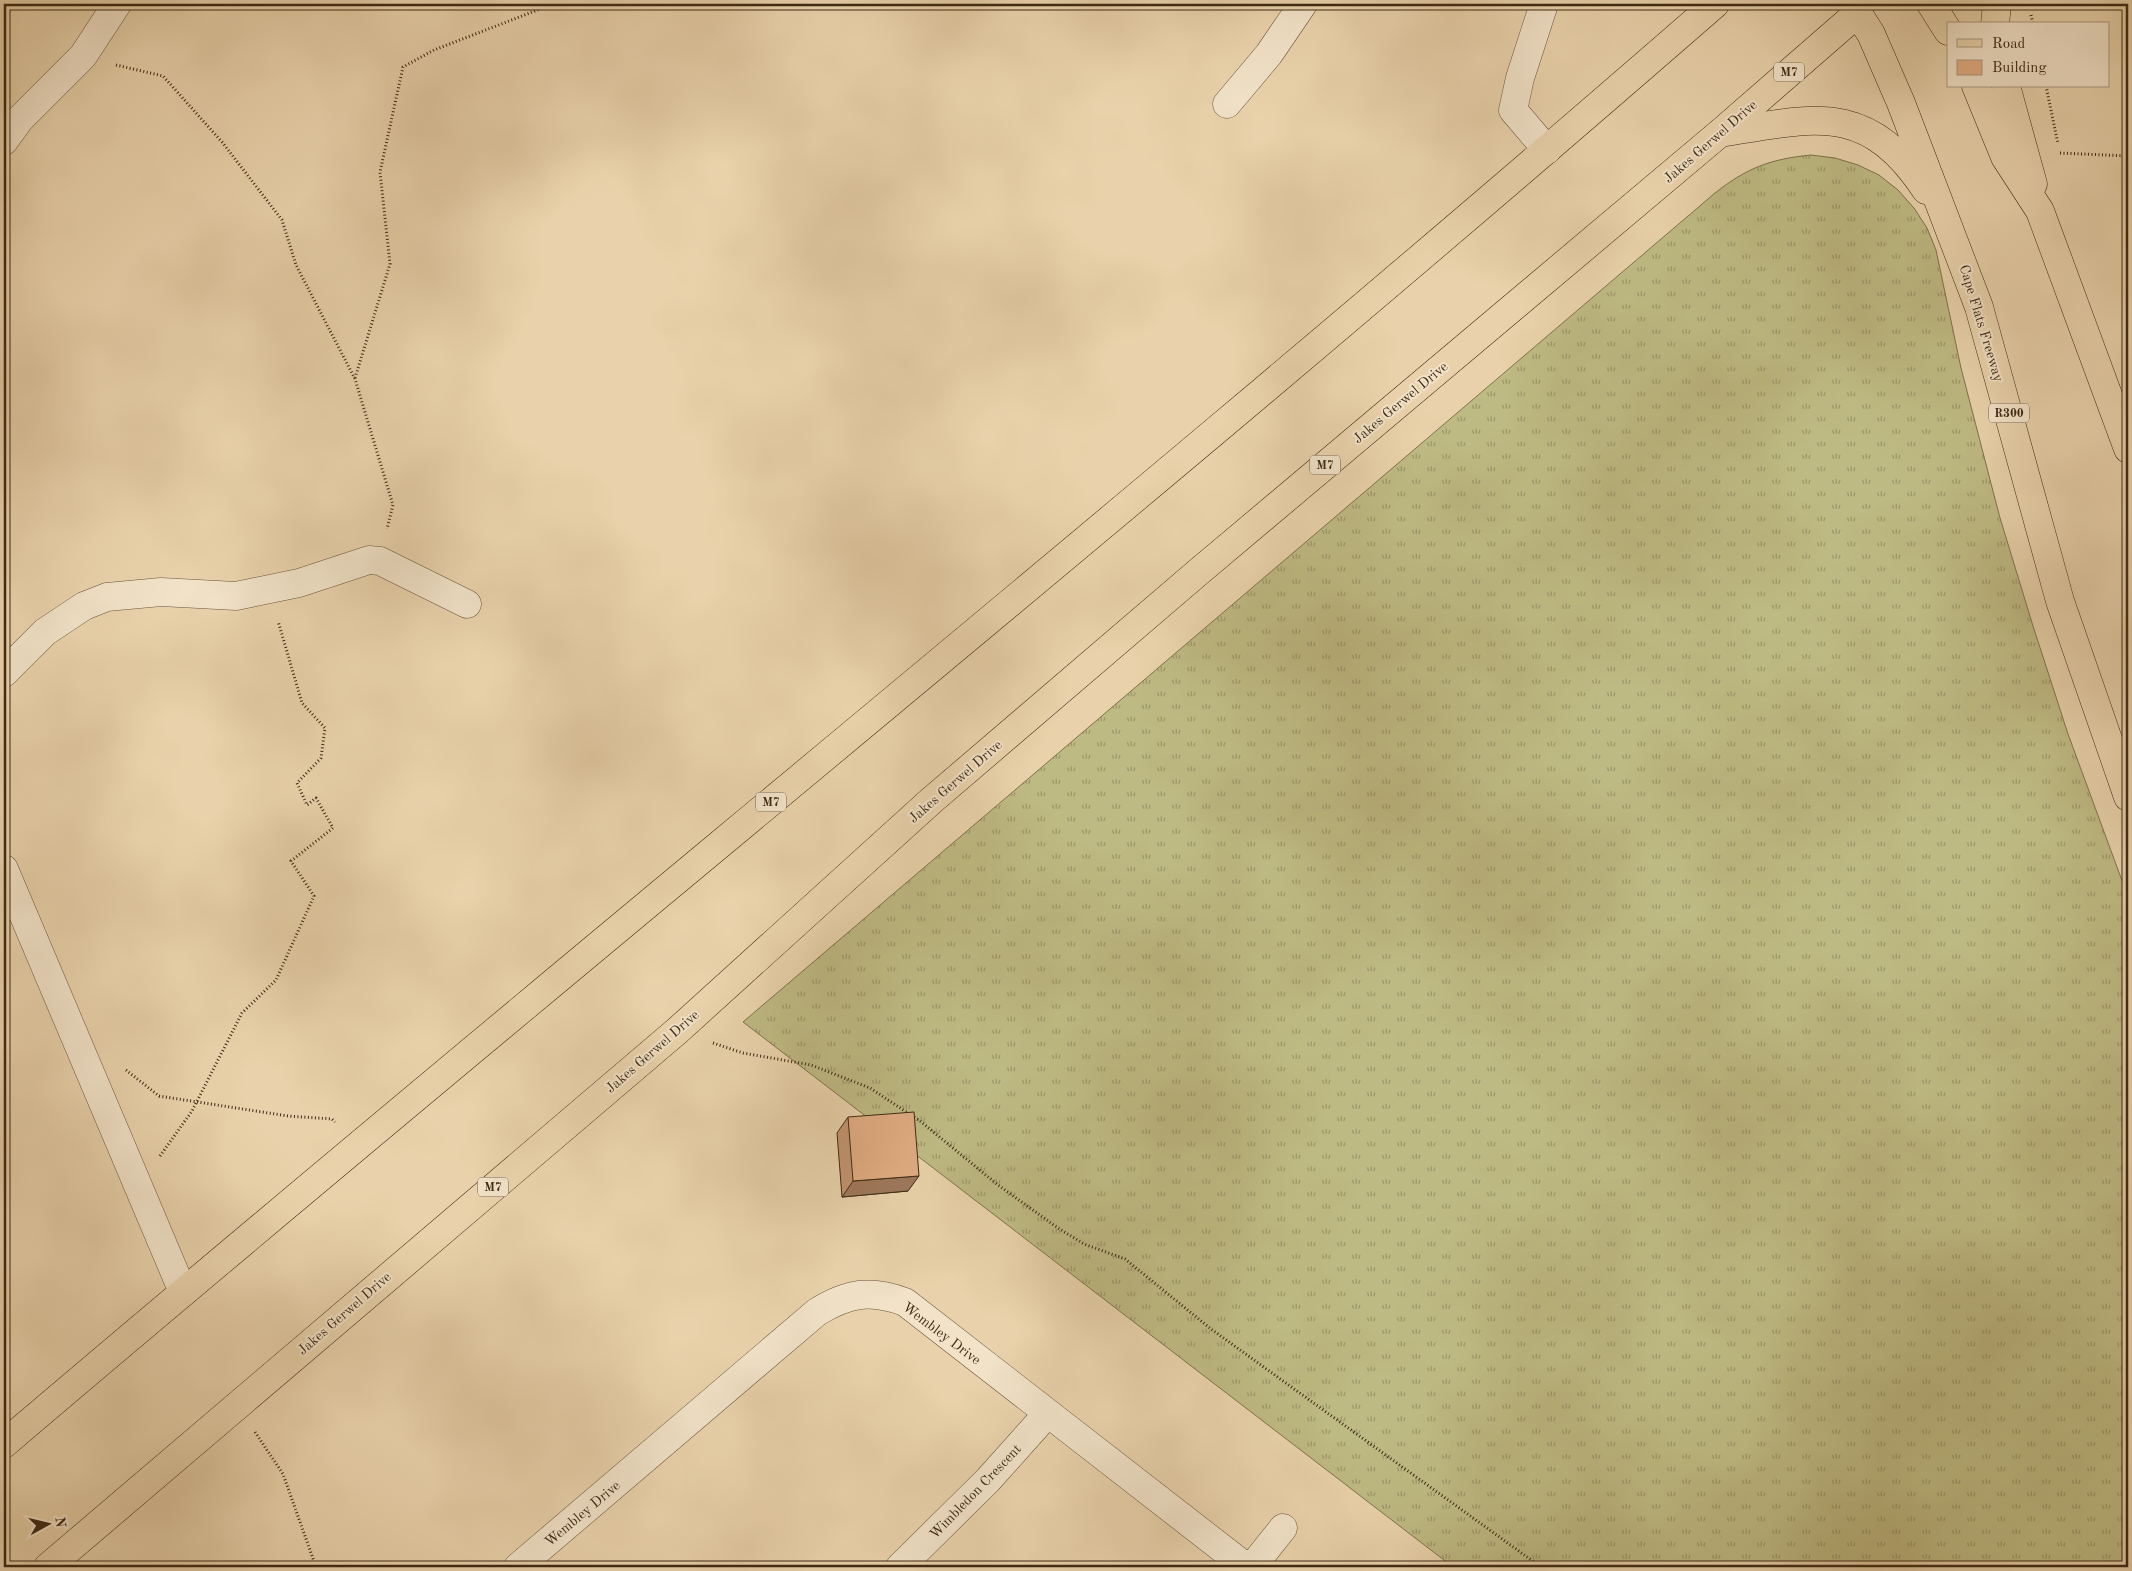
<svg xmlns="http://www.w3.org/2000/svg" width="2132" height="1571" viewBox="0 0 2132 1571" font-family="'Old Standard TT',serif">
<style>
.grass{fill:url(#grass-tufts);stroke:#7e724c}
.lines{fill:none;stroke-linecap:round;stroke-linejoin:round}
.minor-casing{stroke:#69543a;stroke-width:29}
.major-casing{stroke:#3e2a15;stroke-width:29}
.highway-casing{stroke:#3e2a15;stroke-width:29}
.path{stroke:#3e2a15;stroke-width:3;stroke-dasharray:1 2.5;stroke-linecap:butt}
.minor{stroke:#f1e2c8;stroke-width:28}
.major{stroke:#e9d2ab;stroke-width:28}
.highway{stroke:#e9d2ab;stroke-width:28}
.wall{fill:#c29470;stroke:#3e2a15}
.shaded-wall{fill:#9e785b;stroke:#3e2a15}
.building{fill:#e1ac82;stroke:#3e2a15}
.labels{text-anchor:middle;stroke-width:4;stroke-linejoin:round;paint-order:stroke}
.shield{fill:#f1e2c8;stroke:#74614b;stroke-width:1}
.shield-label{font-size:12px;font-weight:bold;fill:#3e2a15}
.street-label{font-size:14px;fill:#3e2a15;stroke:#f1e2c8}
</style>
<defs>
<pattern id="grass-tufts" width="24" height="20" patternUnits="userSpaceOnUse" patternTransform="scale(1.25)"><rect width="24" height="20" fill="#beba83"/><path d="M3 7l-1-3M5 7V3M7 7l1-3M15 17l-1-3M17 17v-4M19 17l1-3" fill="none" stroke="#9c976a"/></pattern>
</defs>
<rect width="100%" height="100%" fill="#e9d2ab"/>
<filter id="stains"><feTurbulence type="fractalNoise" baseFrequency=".004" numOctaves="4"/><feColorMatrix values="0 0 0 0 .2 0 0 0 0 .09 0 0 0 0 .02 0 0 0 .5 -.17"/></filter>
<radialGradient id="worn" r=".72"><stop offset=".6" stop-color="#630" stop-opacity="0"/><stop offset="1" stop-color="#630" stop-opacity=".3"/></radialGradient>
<path class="grass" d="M1811,155L1835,158L1858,165L1879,175L1898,190L1914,208L1927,228L1936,250L1961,368L2000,518L2033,626L2068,734L2128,897V1567H1453L743,1022L1715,193C1747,168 1770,159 1811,155Z"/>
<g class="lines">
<g class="minor-casing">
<path id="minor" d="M1544,4L1520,78L1513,110L1547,150
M1227,104L1269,54L1303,4
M4,141L20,119L83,56L117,4
M4,673L45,632L84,606L107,597L161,592L236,596L299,583L369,560L380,561L467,604
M4,869L183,1292
M518,1567L817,1312C848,1293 870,1289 905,1302L1246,1567
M900,1567L988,1480L1047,1414
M1252,1567L1283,1528"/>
</g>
<g class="major-casing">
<path id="major" d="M4,1444C571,961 1153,494 1715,4
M48,1567L677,1031L932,800L1196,574L1720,133L1859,12"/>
</g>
<g class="highway-casing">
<path id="highway" d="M1852,4L1871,34L1901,103L1979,307L2060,601L2128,797
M1931,4L1948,31
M1995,24L1997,4
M1976,86L2005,157L2040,211L2128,449
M2006,86L2033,184
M1720,133C1812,119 1866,99 1926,190"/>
</g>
<path class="path" d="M2031,15L2033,24
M116,65L163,76L222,142L282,220L296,265L355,379L393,505L387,529
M2046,86L2058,144
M2060,153L2128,156
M355,378L390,264L380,172L403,67L434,50L553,4
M713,1043L743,1053L811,1065L870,1088L920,1121L998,1185L1058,1228L1084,1244L1125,1259L1211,1329L1541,1567
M126,1070L159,1096L288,1116L332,1119L335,1122
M160,1156L192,1111L242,1013L276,980L314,896L291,861L333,828L316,798L307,805L297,783L321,758L325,728L302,703L278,621
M255,1432L283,1474L316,1567"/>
<use href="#minor" class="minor"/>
<use href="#major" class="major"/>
<use href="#highway" class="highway"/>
</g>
<path class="wall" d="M848,1117L908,1191L842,1197L837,1133Z"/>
<path class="shaded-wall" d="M919,1176L908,1191L842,1197L853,1181Z"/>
<path class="building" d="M914,1112L919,1176L853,1181L848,1117Z"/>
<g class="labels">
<g class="shield">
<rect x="1774" y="62.5" width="30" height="19" rx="4"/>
<rect x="1989" y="403.5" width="40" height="19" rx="4"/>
<rect x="1310" y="455.5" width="30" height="19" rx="4"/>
<rect x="756" y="792.5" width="30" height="19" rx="4"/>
<rect x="478" y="1177.5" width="30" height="19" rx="4"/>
</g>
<g class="shield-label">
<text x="1789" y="76">M7</text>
<text x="2009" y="417">R300</text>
<text x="1325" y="469">M7</text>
<text x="771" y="806">M7</text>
<text x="493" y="1191">M7</text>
</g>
<g class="street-label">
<text transform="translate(1710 141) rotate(-41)" y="5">Jakes Gerwel Drive</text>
<text transform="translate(1982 323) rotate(73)" y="5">Cape Flats Freeway</text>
<text transform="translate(1400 402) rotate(-40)" y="5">Jakes Gerwel Drive</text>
<text transform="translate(955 781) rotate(-41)" y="5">Jakes Gerwel Drive</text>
<text transform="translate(652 1051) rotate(-41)" y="5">Jakes Gerwel Drive</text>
<text transform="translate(344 1313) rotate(-41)" y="5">Jakes Gerwel Drive</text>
<text transform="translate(942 1333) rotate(37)" y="5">Wembley Drive</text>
<text transform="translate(975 1491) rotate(-46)" y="5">Wimbledon Crescent</text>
<text transform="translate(582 1513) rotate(-40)" y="5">Wembley Drive</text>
</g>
</g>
<rect width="2132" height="1571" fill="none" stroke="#e9d2ab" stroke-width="20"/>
<rect x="5" y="5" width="2122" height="1561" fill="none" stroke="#3e2a15" stroke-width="2.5"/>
<rect x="10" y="10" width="2112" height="1551" fill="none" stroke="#3e2a15"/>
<rect x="1947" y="22" width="162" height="65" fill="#f1e2c8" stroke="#a99880"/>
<rect x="1957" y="39" width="25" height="8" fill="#e9d2ab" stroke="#a99880"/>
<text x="1992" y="48" font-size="15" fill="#3e2a15">Road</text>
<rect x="1957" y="60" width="25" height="15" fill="#e1ac82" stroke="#a99880"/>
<text x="1992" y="72" font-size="15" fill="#3e2a15">Building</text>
<g transform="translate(48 1524) rotate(82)" stroke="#f1e2c8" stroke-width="4" paint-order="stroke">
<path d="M0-4L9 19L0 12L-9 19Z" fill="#3e2a15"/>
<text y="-8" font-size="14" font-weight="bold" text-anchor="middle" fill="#3e2a15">N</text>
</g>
<rect width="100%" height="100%" filter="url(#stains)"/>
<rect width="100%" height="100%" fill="url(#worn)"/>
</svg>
